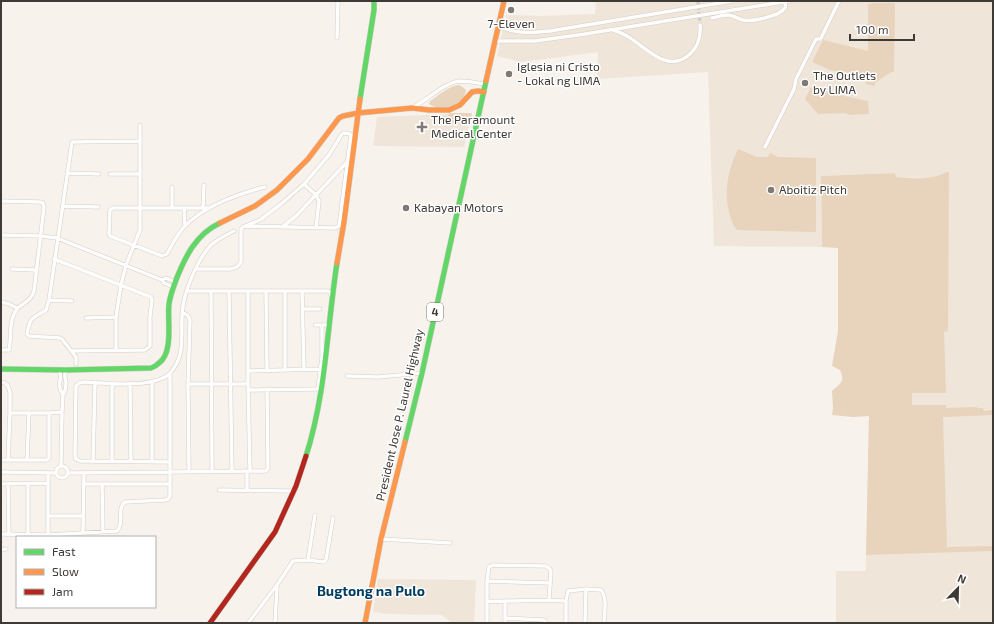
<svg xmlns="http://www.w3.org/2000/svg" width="994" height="624" viewBox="0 0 994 624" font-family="'Exo 2',sans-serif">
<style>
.built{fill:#f0e5d9}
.green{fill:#e8d3bd}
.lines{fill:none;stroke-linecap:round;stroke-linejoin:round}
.street-tunnel{stroke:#d2cdc8;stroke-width:3.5;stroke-dasharray:3.5 2;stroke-linecap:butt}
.street-casing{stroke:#d2cec9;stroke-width:4.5}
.fast-casing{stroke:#d2cec9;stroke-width:6}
.slow-casing{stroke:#d2cec9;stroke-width:6}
.jam-casing{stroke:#d2cec9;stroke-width:6}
.street{stroke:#fefdfc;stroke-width:3.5}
.fast{stroke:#63d668;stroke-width:5}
.slow{stroke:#ff974d;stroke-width:5}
.jam{stroke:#b3261e;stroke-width:5}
.poi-dot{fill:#7f7a76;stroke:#fff;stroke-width:1.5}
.labels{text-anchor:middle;stroke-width:3;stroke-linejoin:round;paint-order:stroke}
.shield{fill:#fff;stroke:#787572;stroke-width:1}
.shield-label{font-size:11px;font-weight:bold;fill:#3e3a36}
.poi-label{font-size:12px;fill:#3e3a36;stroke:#fff;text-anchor:start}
.street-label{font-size:12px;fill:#3e3a36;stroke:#fff}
.quarter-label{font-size:14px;font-weight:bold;fill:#003d5f;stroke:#fff}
</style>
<rect width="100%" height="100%" fill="#f7f2ec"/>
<path class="built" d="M596,1H993V623H836V571H866L869,415L946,172L935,177L926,178L896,177L895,173L821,176L822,247L714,246L708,72L597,79L598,52L521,62L497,56L506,15L542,16L595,14Z
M450,113H472L464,147L373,146L377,117L449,114Z
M378,579L476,580L474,623H450V621L441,615L388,614L373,612Z"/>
<path class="green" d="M876,3H895L894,72H891L875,83V86L866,84L867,78L830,70L812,62L823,40L868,51V4Z
M459,85L464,88L466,90C464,106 441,113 429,104L430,101C440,95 448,86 459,85Z
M811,87L820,91L868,101L869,114L851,115L844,113L818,114L805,99Z
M450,113H472L470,123L449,124L448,114Z
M738,149L757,157H768L770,153L778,157L816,158V232L737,230C733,226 732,221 730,216C723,193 728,170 738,149Z
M946,172H949L948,331L944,332L946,393H912V405H946V408L977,407V408H983L984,411L993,410V415L943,417L947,547L993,546V551L866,555L869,416L853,417L832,415L833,408L832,391C841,383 845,382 840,370L832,366L838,331V248L822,247L821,176L895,173L896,177C913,178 930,181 946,172Z"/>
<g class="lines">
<path class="street-tunnel" d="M698,1L700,25"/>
<g class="street-casing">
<path id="street" d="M712,18C717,17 723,15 728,15C733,15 738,19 743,20C752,22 780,16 785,8C786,6 785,4 785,2
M498,26C515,34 532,33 550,31L732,1
M613,30C619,32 625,34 630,38C648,49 668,74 690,54C699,46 701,36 700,25
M337,38L338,1
M818,39H820L821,38L839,1
M495,41H535L585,34L789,1
M412,108C426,101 445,82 460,81C468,81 477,83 485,84
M765,147L794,89L796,79L816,39
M67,173L99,174
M110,174H140
M304,184L316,195L319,201L316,228
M1,201L40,202L43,203L44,207L34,291C30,303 23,302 17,309C8,321 12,337 9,350H1
M62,206L98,207
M172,208V187
M184,208L185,226
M203,208L204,185
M208,208H113L110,210L109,234L110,236L162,256L167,254C172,244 177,234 185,226C204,206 240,193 265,187
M282,227L296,216L347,162
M1,235L41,236L57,238L162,280L164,283L173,287
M54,259L151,297L152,300L150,316V346L145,350L72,351
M12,269L36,270
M195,269H230C236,268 238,267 241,262V229L243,227L245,226L335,228L339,226L351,135L350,134L344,133L342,134L329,155L304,184L281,204L260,220L245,226
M162,280L166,278L175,282
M187,291H328L330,292L331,296
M211,291L212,471
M302,291L304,370
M229,292L232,471
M248,292V384L250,471
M266,292L267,371
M285,292V370
M49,300L72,301
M1,302L9,304L17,308
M303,309H320
M182,313C187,314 188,315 190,320L188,384L189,471
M86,318L116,317
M315,325H326
M116,350V317L121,285L126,265L140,230V125
M76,364V357L62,339L60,338L29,336L27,334C31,315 31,320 46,310L49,300L72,142L140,141
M59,370C64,380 55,382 63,395C65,391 66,388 66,384C66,378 63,377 66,370
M248,371L321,369
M170,373V462
M347,376L378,377L422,373
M1,382L5,383L8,386L10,392V413L8,460
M130,383L131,462
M188,384H248
M248,390L317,389L318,388L322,357V326
M62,412L63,395
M49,413L62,412L61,466
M1,460H47L49,458V413H10
M27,460L29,413
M93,462L95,382
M112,462V383
M152,462V382
M56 472a6 6 0 1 1 12 0a6 6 0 1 1-12 0Z
M1,472L56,473
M68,473L170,472V462L80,461L76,459L75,455L76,386L79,383L84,382C107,383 145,388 165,377C169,375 167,376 170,373C188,354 179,329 183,306C186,287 198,259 211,245C218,239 226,235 234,231
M1,484L48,483
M8,484L9,535
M28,484V535
M84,484H170
M102,484L103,532
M219,490L291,491
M247,490V471
M48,516H83
M83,533L84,473
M1,534L48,535L117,531C125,523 116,509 125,502L165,500L168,499L170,496V472L266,471L268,468L267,390
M48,535V473
M381,539L450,543
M1,550L6,549
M308,560L315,515
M487,581L550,583
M487,601C513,602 540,599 566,601
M505,618L544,620L546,623
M248,623L277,585L293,561L308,560L324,562L326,560L333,518
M275,623L277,587
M487,623V581L489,567L493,565L546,566L549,568L551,571L549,600
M505,623V602
M566,623V601L568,591L586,589L601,590C608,599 604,613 604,623
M585,623L586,589"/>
</g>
<g class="fast-casing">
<path id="fast" d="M360,99L374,10V1
M1,369L66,370L151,368C154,367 157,365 159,363C174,352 167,320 169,304C170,296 173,288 176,280C185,257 196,234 220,223
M405,442L422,373L486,81
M306,456C326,394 327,327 337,263"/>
</g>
<g class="slow-casing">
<path id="slow" d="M486,81L504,1
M220,223L255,206L277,190L308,159L339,118L343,116L358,113L412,108L429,110H449L460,105L472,92L478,91L484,92
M337,263L344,222L360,99
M365,623L381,539L405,442"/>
</g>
<g class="jam-casing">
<path id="jam" d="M210,623L275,532L296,486L306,456"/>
</g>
<use href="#street" class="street"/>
<use href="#fast" class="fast"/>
<use href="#slow" class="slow"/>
<use href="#jam" class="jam"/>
</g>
<g class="poi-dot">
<circle cx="511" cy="10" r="4"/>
<circle cx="509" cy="74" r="4"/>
<circle cx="805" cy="83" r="4"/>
<path d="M420 121h4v4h4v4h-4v4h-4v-4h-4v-4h4z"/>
<circle cx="771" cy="190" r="4"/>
<circle cx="406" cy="208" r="4"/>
</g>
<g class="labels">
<rect class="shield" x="427" y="303" width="16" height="18" rx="3"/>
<g class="shield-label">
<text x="435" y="316">4</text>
</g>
<g class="poi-label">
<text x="511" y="28" text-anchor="middle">7-Eleven</text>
<text x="517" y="71">Iglesia ni Cristo<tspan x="517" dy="14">- Lokal ng LIMA</tspan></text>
<text x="813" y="80">The Outlets<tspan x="813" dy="14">by LIMA</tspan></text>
<text x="431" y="124">The Paramount<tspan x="431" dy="14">Medical Center</tspan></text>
<text x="779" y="194">Aboitiz Pitch</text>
<text x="414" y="212">Kabayan Motors</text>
</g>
<g class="street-label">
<text transform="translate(400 415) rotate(-77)" y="4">President Jose P. Laurel Highway</text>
</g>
<g class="quarter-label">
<text x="371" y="596">Bugtong na Pulo</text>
</g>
</g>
<rect width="994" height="624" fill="none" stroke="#3e3a36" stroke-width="4"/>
<rect x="16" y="536" width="140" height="72" fill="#ffffff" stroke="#b2b0af"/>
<rect x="24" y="549" width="20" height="6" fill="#63d668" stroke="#b2b0af"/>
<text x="52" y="556" font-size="12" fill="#3e3a36">Fast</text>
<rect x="24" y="569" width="20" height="6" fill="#ff974d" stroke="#b2b0af"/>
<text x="52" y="576" font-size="12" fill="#3e3a36">Slow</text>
<rect x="24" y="589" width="20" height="6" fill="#b3261e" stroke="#b2b0af"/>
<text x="52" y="596" font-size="12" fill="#3e3a36">Jam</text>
<g transform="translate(958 588) rotate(23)" stroke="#ffffff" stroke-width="3" paint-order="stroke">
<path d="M0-3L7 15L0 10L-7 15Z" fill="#3e3a36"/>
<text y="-6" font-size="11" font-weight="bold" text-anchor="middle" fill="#3e3a36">N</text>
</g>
<path d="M850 34v6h64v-6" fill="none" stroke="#3e3a36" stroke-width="2"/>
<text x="856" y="34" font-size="12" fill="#3e3a36" stroke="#ffffff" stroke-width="3" paint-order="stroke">100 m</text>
</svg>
